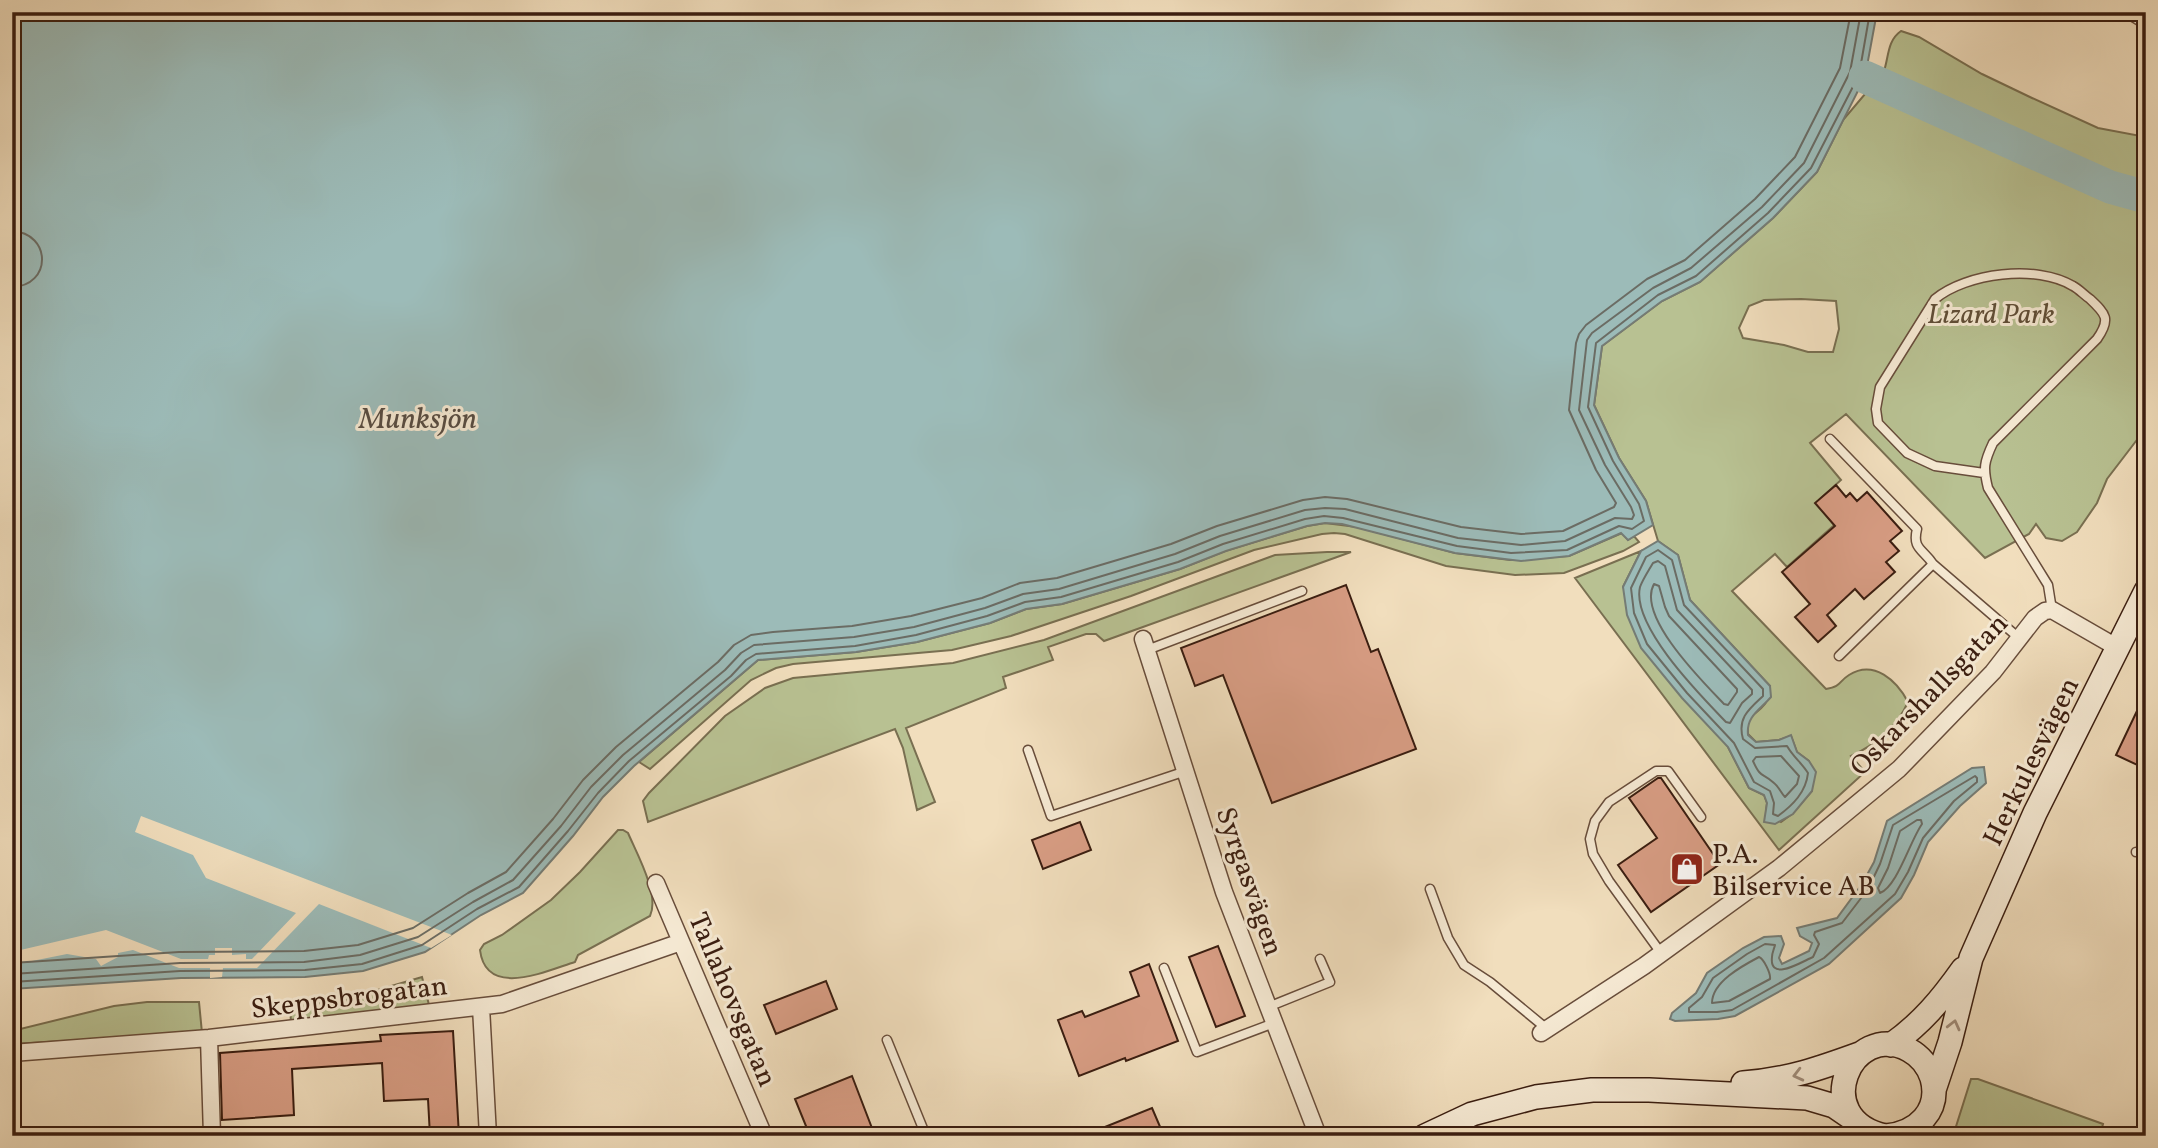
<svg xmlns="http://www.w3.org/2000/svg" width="2158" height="1148" viewBox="0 0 2158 1148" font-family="Vollkorn,serif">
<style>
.green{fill:#b8c192;stroke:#796f51;stroke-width:2;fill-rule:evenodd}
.water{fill:#9cbbb8;stroke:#757c75;stroke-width:2}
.pier{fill:#f1debd}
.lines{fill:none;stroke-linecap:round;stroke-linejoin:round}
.shore{stroke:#6b6c64;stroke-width:2}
.river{stroke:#9cbbb8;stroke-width:33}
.building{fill:#d89d84;stroke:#3a1d10;stroke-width:2}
.lane-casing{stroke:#684d3b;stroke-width:11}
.street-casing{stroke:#684d3b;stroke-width:19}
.secondary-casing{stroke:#3a1d10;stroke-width:26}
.lane{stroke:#f6ead4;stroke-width:8}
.street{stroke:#f6ead4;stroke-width:16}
.secondary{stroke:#f6ead4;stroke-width:23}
.oneway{stroke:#a18e7c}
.labels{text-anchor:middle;stroke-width:6;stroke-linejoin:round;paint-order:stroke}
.park-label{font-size:28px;font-style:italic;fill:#604e37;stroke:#f6ead4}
.street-label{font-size:28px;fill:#3a1d10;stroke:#f6ead4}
.poi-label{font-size:28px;fill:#3a1d10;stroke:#f6ead4;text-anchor:start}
.water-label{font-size:30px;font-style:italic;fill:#574c42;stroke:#f6ead4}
</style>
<rect width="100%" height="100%" fill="#f1debd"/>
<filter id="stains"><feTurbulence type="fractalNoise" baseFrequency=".00286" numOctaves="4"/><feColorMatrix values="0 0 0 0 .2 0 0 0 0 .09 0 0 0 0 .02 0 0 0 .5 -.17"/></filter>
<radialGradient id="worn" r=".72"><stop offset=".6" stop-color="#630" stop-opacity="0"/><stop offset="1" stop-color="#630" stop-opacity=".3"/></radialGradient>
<path class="green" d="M1901,31L1919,37L1982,74L2032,98L2098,128L2146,137V428L2107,479L2097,503L2077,532L2062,541L2046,538L2036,524L2029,534L1985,558L1846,414L1810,443L1841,480L1821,498L1840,520L1787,567L1775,554L1732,591L1826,689C1842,686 1838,682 1849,675C1874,659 1897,681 1908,702C1897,727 1875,745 1851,756L1865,772L1779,850L1575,578L1641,551L1623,587L1728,747L1749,788L1764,795L1767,803L1766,811L1781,822L1792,814L1812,791L1809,761L1797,752L1791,736L1779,740L1756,742L1748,734C1746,713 1755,717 1765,704C1768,700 1768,691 1770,686L1690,600L1678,555L1658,541L1646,501L1619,458L1594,405L1602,346L1662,301L1700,282L1773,218L1817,172L1843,120L1865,94H1870L1874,97C1877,89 1881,80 1884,71C1889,56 1887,41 1901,31ZM1801,299L1836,301L1839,329L1833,352H1808L1784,345L1743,338L1739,328L1749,306L1764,300Z
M1325,523L1357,527L1455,553L1510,560L1569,556L1622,533L1628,540L1634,536L1639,542L1623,551L1564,573L1515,575L1446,566L1345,534L1334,533L1322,534L1254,550L1131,596L1011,636L952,650L793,664L776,668L751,680L650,769L639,762L758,660L856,652L917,642L990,623L1026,609L1062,604L1180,569L1225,551L1307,526Z
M1327,552H1351L1104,641L1096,634H1086L1048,647L1053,660L1003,677L1006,688L906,728L935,802L917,810L903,748L895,729L648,822L643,801L649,793L725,716L765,688L793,678L953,663L1044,640L1275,555Z
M618,830H623L628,833C637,854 660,895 650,916L578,955L575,962C546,971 486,999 480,950L484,944L502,935L551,900L580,872Z
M422,977L429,1005L291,1023L290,1006L307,1002L340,1004L347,999Z
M147,1002H199L202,1033L12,1044V1031L114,1006Z
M1971,1079H1978L2103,1124L2100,1136H1953Z"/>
<path class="water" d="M12,12H1877L1865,77L1817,172L1773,218L1700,282L1662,301L1602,346L1594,405L1619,458L1646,501L1653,525L1628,540L1621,533L1569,556L1521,561L1455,553L1342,524L1325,523L1307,526L1226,551L1180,569L1062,604L1026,609L990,623L917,642L856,652L758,660L634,766L603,797L573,836L523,893L481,915L425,952L363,971L305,977L181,978L12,989V265L16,259L12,255Z
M1658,541L1678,555L1690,600L1770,686L1771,697C1760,710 1746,716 1748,735L1756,742L1779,740L1791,735L1797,752L1809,761L1816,772L1812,791L1793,814L1775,824L1764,822L1767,803L1764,795L1749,788L1728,747L1682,698L1641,648L1627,615L1623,587L1641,551Z
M1984,767L1986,783L1960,806L1928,842L1914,875L1901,898L1829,964L1735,1016L1718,1019L1675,1021L1670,1019L1672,1013L1696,993L1707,973L1743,948L1764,937L1781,936L1784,944L1779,958L1782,964L1809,951L1812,943L1800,936L1797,928L1837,918L1862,884L1874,862L1887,821L1972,768Z"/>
<path class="pier" d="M141,816L452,935L431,948L319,904L257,968H223L222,977L210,978V968H179L133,950L118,953V957L101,966L96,959L67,954L12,965V952L106,930L181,959H208L209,955H215V948H232V955L246,954V959H252L296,913L206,878L193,855L135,832Z"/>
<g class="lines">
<path class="shore" d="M12,231C52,233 52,286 12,287
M1658,550L1672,560L1684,605L1763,689V696C1749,709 1737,718 1743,739L1755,748L1787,746C1794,758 1801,762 1808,773C1806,792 1793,805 1778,816L1773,814L1774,803L1770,791L1754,782L1734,743L1687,693L1647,644L1634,613L1631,588L1646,557Z
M1658,561L1665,566L1677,610L1752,690V694L1742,703L1730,723L1726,722C1701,696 1631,626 1640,587C1643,579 1649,570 1653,563Z
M1654,584L1659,586L1665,607L1669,616L1737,689V692L1728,705L1724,704C1703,682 1636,616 1654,584Z
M1781,756L1799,776L1797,784L1785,797C1781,793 1779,787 1774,783C1762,772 1761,779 1753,761L1756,757Z
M1975,776L1977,778V782L1954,801L1923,838L1908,872L1895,894L1824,958L1732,1010L1717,1012H1689V1008L1702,997L1713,978L1747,954L1765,944L1775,945C1774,949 1772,953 1772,957C1769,983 1803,961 1813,957L1819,944L1814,935L1815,932L1842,923L1868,889L1880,864L1893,825Z
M1917,820H1921L1922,824C1910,841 1897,887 1880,893L1878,888L1888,868L1900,831Z
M1759,957C1764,959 1771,974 1770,979L1729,1001L1712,1003C1712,982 1742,966 1759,957Z
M12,963L179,952L304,951L358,945L413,928L468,893L506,872L553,819L583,780L616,747L718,662L734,645L751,635L773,632L852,626L911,616L982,598L1020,583L1057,578L1171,544L1217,526L1303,500L1325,497L1347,499L1461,527L1521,534L1563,531L1614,507L1616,503L1596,470L1569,410L1576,343L1579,334L1586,325L1647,279L1685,260L1755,199L1795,157L1840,68L1851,12
M12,974L180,963L304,962L360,955L418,937L473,902L513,880L561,826L591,787L623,755L725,670L741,653L754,645L854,637L914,627L985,608L1023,594L1059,589L1175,554L1220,536L1305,510L1325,508L1345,509L1458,538L1521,545L1565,541L1615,518L1632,519L1634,515L1631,507L1605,465L1579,410L1587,340L1592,333L1653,288L1691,268L1762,207L1804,163L1850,72L1861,12
M12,982L180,971L305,970L362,964L422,945L477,909L519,887L568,831L598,793L629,761L731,676L746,660L756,654L855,646L916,635L987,616L1025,602L1061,597L1178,562L1223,544L1305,519L1324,516L1343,518L1457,546L1511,553L1567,550L1619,526L1632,529L1644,521L1639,504L1613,461L1588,407L1596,343L1658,295L1696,276L1768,213L1811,168L1859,75L1870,12"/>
<path class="river" d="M1865,77L2110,187L2146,197"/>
</g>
<path class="building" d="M1836,485L1846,497L1850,493L1857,501L1867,492L1902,531L1890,541L1899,551L1886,562L1895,572L1864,599L1855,589L1827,615L1836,626L1818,642L1795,617L1810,604L1782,572L1835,526L1815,503Z
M1346,585L1371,652L1378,649L1416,749L1272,803L1223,675L1195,686L1181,648Z
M2146,692V769L2116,755Z
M1658,778H1661L1720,864L1651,912L1618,865L1657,838L1629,798Z
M1080,822L1091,850L1043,869L1032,840Z
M1218,946L1245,1016L1216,1027L1189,957Z
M1149,964L1178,1041L1126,1061L1125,1058L1079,1076L1058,1020L1082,1011L1085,1017L1139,996L1130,972Z
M826,981L837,1009L776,1034L764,1005Z
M453,1031L459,1136H430L428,1099L384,1101L382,1063L292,1069L294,1115L222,1120L220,1053L381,1041L380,1035Z
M852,1076L875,1136H810L795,1099Z
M1152,1108L1164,1136H1085V1135Z"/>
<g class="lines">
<g class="lane-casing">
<path id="lane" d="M2125,12L2146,25
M1830,439L1917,529C1912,549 1923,549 1933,564L2019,638
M1984,473L1935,466L1907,453L1878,423L1876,409L1880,387L1935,299C1966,273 2037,264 2073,286C2079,289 2084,295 2090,299C2106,314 2111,319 2097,339L1993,443C1984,462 1983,468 1988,488L2048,585L2052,610
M1147,650L1302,591
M1839,656L1933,564
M1028,750L1051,816L1186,771
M2136,852H2146
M1430,889L1448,938L1464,965L1490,982L1547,1029
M1661,953L1609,881L1593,854L1590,839L1595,821L1609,802L1656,771H1668L1701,817
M1164,968L1197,1052L1274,1023
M1268,1007L1330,982L1320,959
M887,1040L926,1136"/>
</g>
<g class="street-casing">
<path id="street" d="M1143,639L1224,892L1318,1136
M656,883L764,1136
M481,1007L488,1136
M1541,1033L1644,966L1779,868L1899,769L1993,672L2035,618L2045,611L2052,610L2118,648
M209,1038L212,1136
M12,1053L209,1038L502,1004L681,942"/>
</g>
<g class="secondary-casing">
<path id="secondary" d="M1891,1045C1922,1023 1941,1000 1963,969
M1743,1083C1787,1080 1821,1068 1862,1053
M1934,1090L1950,1042L1971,958L2035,813L2146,591
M1425,1136L1472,1114L1536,1097L1592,1090H1649L1807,1098L1834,1106L1853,1119
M1885,1136C1808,1119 1851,1019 1909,1050C1920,1056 1928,1066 1932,1078C1941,1111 1917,1133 1886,1136"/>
</g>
<use href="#lane" class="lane"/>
<use href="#street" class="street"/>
<use href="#secondary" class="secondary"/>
</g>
<defs><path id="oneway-chevron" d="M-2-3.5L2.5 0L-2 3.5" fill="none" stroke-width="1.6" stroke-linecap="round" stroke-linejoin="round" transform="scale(1.75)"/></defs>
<g class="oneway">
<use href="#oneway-chevron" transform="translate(1954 1025) rotate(-76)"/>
<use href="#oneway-chevron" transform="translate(1798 1075) rotate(166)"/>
</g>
<defs>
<g id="shop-square" transform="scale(1.75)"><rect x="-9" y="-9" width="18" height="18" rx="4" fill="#8f2418" stroke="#f6ead4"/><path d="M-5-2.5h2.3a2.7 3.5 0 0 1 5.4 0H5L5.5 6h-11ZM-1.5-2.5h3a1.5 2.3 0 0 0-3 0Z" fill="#fff"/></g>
</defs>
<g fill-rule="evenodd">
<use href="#shop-square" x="1687" y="869"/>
</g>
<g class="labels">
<g class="park-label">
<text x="1991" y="323">Lizard Park</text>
</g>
<g class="street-label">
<text transform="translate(1928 694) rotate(-46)" y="10">Oskarshallsgatan</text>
<text transform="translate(2030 761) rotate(-64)" y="10">Herkulesvägen</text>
<text transform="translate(1251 881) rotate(71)" y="10">Syrgasvägen</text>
<text transform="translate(349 996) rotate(-7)" y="10">Skeppsbrogatan</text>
<text transform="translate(734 999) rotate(67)" y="10">Tallahovsgatan</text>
</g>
<g class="poi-label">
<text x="1712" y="863">P.A.<tspan x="1712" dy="32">Bilservice AB</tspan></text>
</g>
<g class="water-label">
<text x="418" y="428">Munksjön</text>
</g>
</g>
<rect width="2158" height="1148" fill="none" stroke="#f1debd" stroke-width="42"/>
<rect x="14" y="14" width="2130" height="1120" fill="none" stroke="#3a1d10" stroke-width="3.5"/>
<rect x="21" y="21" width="2116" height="1106" fill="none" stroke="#3a1d10" stroke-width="2"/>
<rect width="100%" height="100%" filter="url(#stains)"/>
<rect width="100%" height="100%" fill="url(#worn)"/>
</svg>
